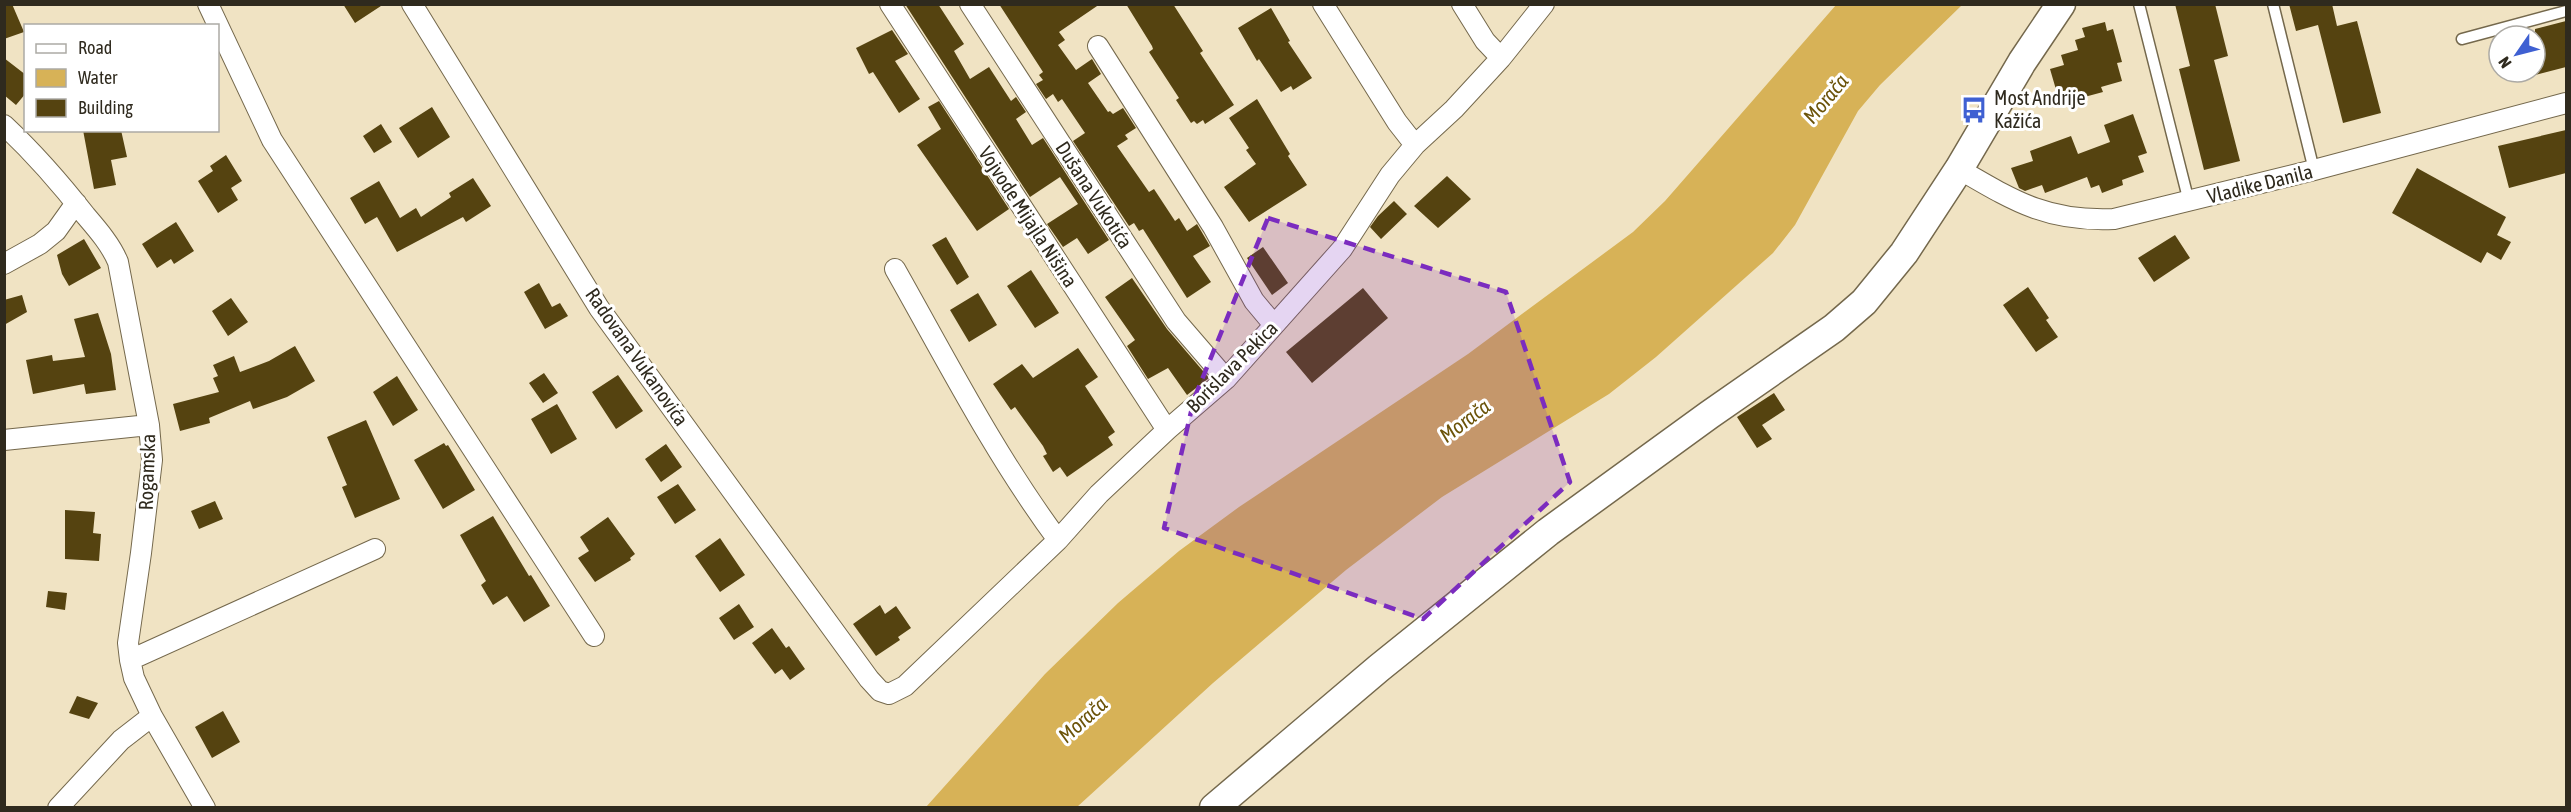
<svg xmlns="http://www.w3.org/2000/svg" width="2571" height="812" viewBox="0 0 2571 812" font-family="'Asap Condensed',sans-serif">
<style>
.water{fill:#d7b257}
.building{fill:#554310}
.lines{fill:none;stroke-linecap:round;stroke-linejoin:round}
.service-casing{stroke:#74684c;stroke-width:13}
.minor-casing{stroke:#74684c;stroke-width:22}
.secondary-casing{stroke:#74684c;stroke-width:31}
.service{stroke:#fff;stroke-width:10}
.minor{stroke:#fff;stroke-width:20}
.secondary{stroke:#fff;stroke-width:28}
.marked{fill:#7b2cbf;fill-opacity:0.2;stroke:#7b2cbf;stroke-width:4.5;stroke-dasharray:12 8;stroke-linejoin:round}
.labels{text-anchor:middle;stroke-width:6;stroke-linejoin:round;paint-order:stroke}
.poi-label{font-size:20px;fill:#2f2a1e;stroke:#fff;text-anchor:start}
.street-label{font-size:20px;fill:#2f2a1e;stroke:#fff}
.water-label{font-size:21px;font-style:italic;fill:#6b5309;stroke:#fff}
</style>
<rect width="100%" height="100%" fill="#f0e3c3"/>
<path class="water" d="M1836,5H1962L1880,85L1858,111L1795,225L1773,253L1656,357L1609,394L1442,497L1346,570L1213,683L1077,807H926L1045,674L1118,603L1179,551L1239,507L1468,354L1633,232L1665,201Z"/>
<path class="building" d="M4,4H12L24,32L4,39Z
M343,4H384L355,23Z
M905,4H938L964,44L954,51L970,79L989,67L1011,101L1016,97L1026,112L1016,119L1032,145L1043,138L1109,240L1088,254L1077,238L1063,247L1047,224L1078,204L1060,177L1030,197Z
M999,4H1100L1059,32L1065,40L1058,45L1076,70L1092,59L1101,74L1088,83L1108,112L1110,111L1113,114L1123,108L1136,128L1125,135L1128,139L1117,146L1149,192L1154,189L1175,221L1179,218L1187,231L1197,224L1210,246L1193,256L1211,282L1187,298L1143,229L1139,231L1134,223L1129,226L1073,141L1085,133L1062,99L1058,102L1053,94L1046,99L1036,84L1043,80L1039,75L1043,72Z
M1126,4H1173L1203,51L1200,53L1234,105L1205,124L1203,120L1197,124L1194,121L1191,123L1176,100L1179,98L1149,52L1153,49L1152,46Z
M2175,4H2215L2228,56L2214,60L2240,161L2204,170L2179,69L2190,66Z
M2289,4H2332L2337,26L2357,21L2381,113L2343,123L2318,25L2296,31Z
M1271,8L1290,41L1288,42L1312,78L1293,90L1291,86L1281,92L1259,59L1257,61L1238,28Z
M2566,21V67L2535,75V29Z
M2105,22L2107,31L2113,29L2122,62L2117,63L2122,81L2101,87L2103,92L2077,99L2074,88L2057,93L2050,69L2064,65L2061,55L2078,50L2075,40L2085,37L2082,28Z
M892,30L908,54L895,61L920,99L899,113L873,72L869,74L856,48Z
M4,58L26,75V93L16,105L4,95Z
M1257,99L1290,154L1288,156L1307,185L1249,222L1224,187L1256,164L1246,150L1249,148L1229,118Z
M939,101L1009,209L977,231L917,145L941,129L928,107Z
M432,107L450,137L418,158L399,128Z
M2133,114L2147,153L2138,156L2144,172L2122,180L2123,185L2102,193L2099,185L2091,188L2087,177L2045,193L2042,185L2025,191L2019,188L2011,168L2033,161L2030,151L2071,136L2078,154L2110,142L2104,125Z
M381,124L392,142L374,153L363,136Z
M83,130H121L127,157L111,160L116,185L94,189Z
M2566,130V173L2509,188L2498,146Z
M226,155L242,181L231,188L238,200L218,213L198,181L213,171L210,166Z
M2417,168L2506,217L2497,235L2511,242L2501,260L2487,252L2481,263L2392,213Z
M1447,176L1471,199L1438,228L1414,206Z
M473,178L491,206L466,222L463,217L397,252L377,217L365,224L350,198L379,181L400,218L416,208L421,217L451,197L449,193Z
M1394,201L1407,214L1381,239L1370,227L1378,216Z
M176,222L194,251L174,264L171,259L157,268L142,244Z
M2175,235L2190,258L2154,282L2138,258Z
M946,237L969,277L957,285L932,245Z
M84,239L101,268L69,286L62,274L57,255Z
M1263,247L1288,283L1272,295L1247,258Z
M1031,270L1059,313L1035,328L1007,286Z
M1132,278L1167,329L1209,378L1187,395L1168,368L1148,379L1127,346L1135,340L1105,297Z
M539,283L552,307L560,303L568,316L545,329L524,292Z
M2028,287L2049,318L2046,320L2058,337L2036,352L2003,305Z
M1363,288L1388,318L1312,383L1286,352Z
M978,293L997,325L969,342L950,310Z
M22,295L27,312L4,325V300Z
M231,298L248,322L228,336L212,311Z
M98,313L111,354L116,390L86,394L84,384L33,394L26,360L52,355L53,361L85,357L74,319Z
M295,346L315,381L287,397L253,409L250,401L209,418L210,423L180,431L173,404L219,392L213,378L218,376L213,365L234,356L240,372L269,361Z
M1078,348L1098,377L1085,386L1115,432L1108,437L1113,445L1067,477L1060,467L1053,472L1043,456L1047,454L1043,446L1015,407L1011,410L993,384L1022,364L1033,378Z
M544,373L558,393L543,403L529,383Z
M618,375L643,411L616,429L592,392Z
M397,376L418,410L393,426L373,392Z
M1774,393L1785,410L1762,425L1772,439L1757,448L1737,417Z
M557,404L577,439L551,454L531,419Z
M366,420L400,499L355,518L342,487L347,485L327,437Z
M444,443L446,446L448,445L475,490L443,509L414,460Z
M666,444L682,467L661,482L645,459Z
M678,484L696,510L675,524L657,497Z
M215,501L223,519L199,529L191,511Z
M65,510L95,512L93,533L101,534L99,561L65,559Z
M493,516L529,576L531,575L550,606L524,622L507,596L493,605L481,585L486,581L460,535Z
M608,517L635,554L630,558L631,560L595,582L578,558L589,551L580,537Z
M720,538L745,575L720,592L695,556Z
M48,591L67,593L65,610L46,607Z
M739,604L754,627L734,640L719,618Z
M880,605L885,614L896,606L911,628L898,637L900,640L876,656L853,624Z
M772,628L786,648L789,646L805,669L790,680L782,669L775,674L752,643Z
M77,696L98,703L89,719L69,713Z
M223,711L240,742L212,758L195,727Z"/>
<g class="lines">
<g class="service-casing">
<path id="service" d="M2139,4L2189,202
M2273,4L2314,170
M2462,39L2566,11"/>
</g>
<g class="minor-casing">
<path id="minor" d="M208,4L272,140L594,636
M412,4L599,308L869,679L880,691L889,694L905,686L1058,540L1099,494L1167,430L1226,379L1342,249L1390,175L1415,145L1454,109L1501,58L1544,4
M890,4L1167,430
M970,4L1176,321L1226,379
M1323,4L1397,122L1415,145
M1462,4L1485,41L1501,58
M1098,46L1213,227L1254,301L1274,325
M4,125C34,153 61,184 86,216C98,230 111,245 118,262L149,425L152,460L141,553L128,643L130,660L134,678L152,716L205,808
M1959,169C2014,201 2047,222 2114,219L2314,170L2566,103
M4,264L40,244L56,231L76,203
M895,269C947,361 995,455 1058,540
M4,440L149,425
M130,660L375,549
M58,808L121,740L152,716"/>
</g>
<g class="secondary-casing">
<path id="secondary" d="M1214,808L1379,668L1548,532L1709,415L1834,328L1864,302L1904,253L1959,169L2022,62L2061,4"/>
</g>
<use href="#service" class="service"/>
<use href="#minor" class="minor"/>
<use href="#secondary" class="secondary"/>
</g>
<path class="marked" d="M1268,218L1506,292L1570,482L1423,619L1164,528L1194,399Z"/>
<defs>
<g id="bus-bare" transform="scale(2.07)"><path d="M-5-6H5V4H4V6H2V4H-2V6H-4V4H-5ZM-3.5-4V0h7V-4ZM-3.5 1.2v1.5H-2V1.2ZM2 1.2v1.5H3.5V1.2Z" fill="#3f60d2" stroke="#fff" stroke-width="2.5" paint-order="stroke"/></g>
</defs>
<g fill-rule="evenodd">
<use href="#bus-bare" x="1974" y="110"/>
</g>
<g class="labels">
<g class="poi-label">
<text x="1994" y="105">Most Andrije<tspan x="1994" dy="23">Kažića</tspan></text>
</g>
<g class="street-label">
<text transform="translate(2260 184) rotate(-14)" y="7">Vladike Danila</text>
<text transform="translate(1094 195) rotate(57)" y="7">Dušana Vukotića</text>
<text transform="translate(1028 217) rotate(57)" y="7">Vojvode Mijajla Nišina</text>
<text transform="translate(637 357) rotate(55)" y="7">Radovana Vukanovića</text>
<text transform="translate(1232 367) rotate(-45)" y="7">Borislava Pekica</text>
<text transform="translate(147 472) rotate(-88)" y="7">Rogamska</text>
</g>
<g class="water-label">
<text transform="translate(1826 99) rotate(-50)" y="7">Morača</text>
<text transform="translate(1465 421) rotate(-37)" y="7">Morača</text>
<text transform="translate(1083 720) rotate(-42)" y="7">Morača</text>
</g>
</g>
<rect width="2571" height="812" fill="none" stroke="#2f2a1e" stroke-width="12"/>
<rect x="24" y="24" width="195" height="108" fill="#ffffff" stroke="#acaaa5" stroke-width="1.5"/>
<rect x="36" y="44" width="30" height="9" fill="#ffffff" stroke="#acaaa5" stroke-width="1.5"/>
<text x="78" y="54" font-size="18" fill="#2f2a1e">Road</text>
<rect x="36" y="69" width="30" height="18" fill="#d7b257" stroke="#acaaa5" stroke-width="1.5"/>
<text x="78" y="84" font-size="18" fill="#2f2a1e">Water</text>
<rect x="36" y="99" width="30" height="18" fill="#554310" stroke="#acaaa5" stroke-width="1.5"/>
<text x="78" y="114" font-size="18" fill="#2f2a1e">Building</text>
<g transform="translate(2517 54) rotate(235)"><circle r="28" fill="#ffffff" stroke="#acaaa5" stroke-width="1.5"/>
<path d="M0-4.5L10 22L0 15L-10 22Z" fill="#3f60d2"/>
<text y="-9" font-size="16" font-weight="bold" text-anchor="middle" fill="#2f2a1e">N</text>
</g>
</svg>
